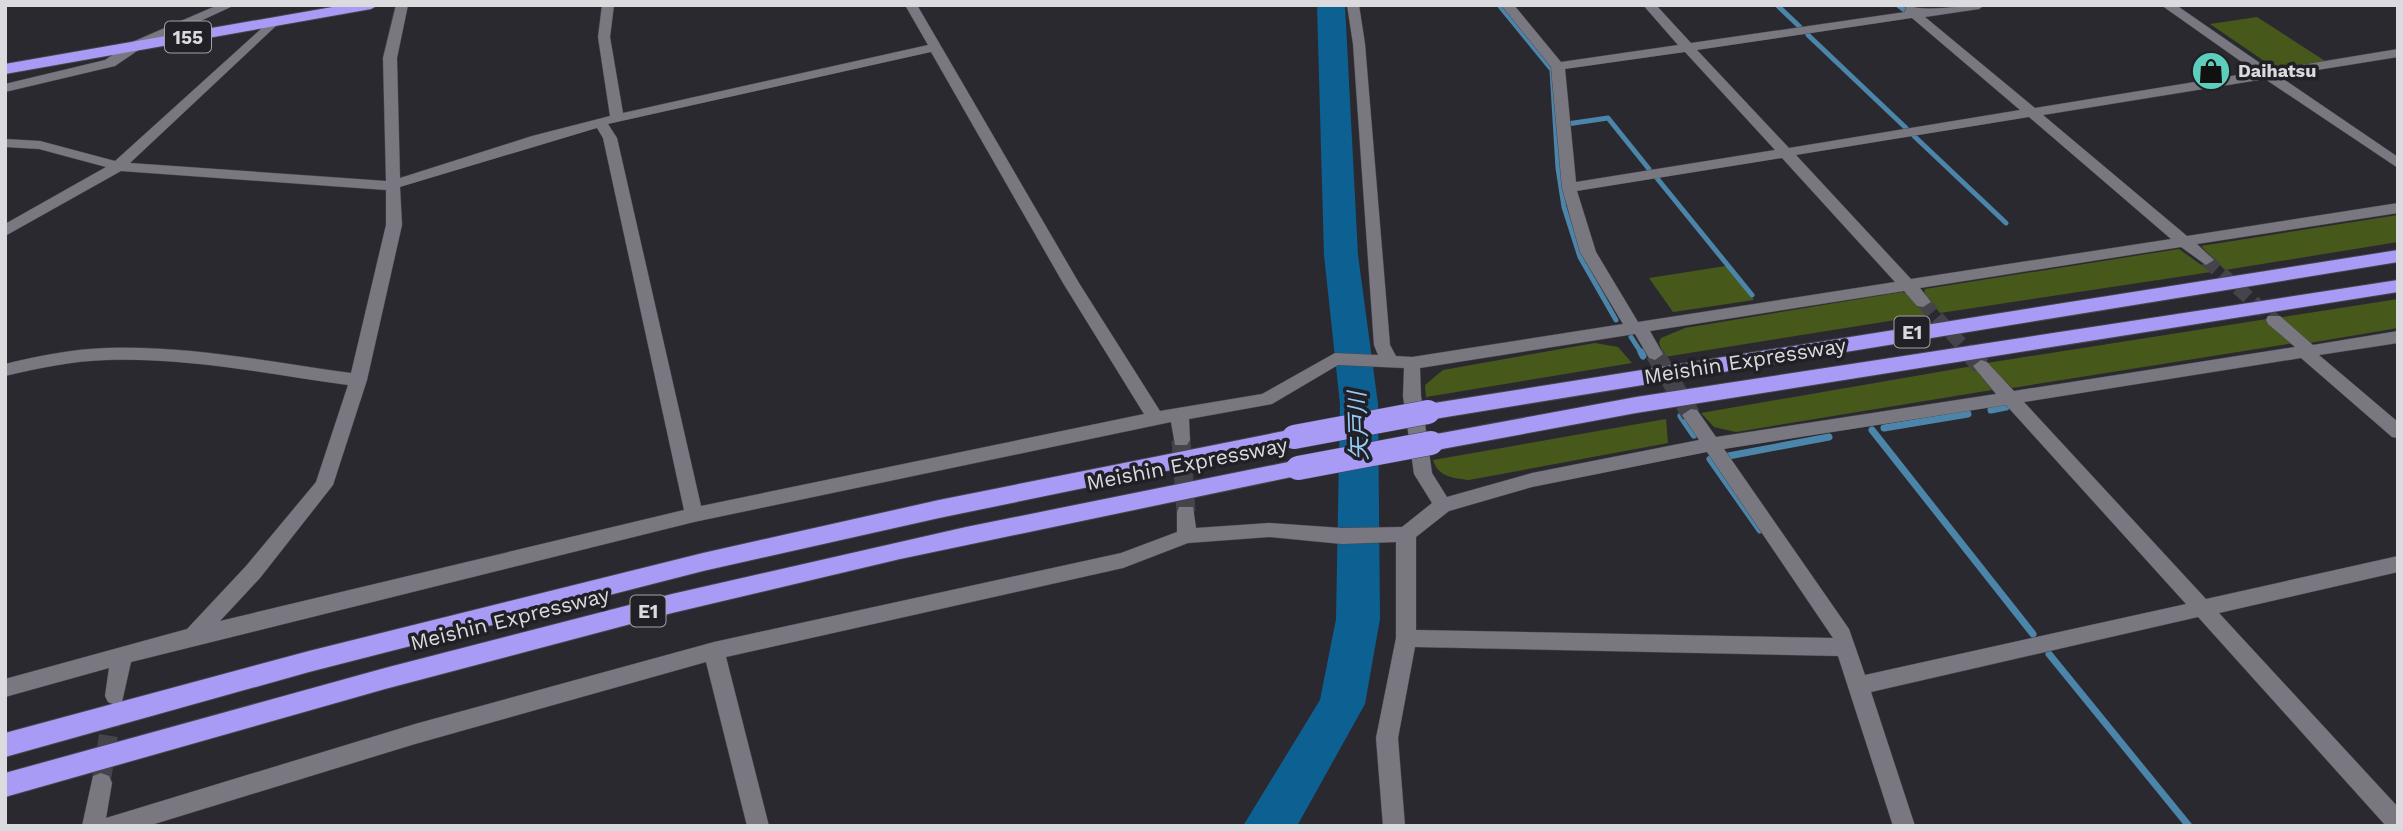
<svg xmlns="http://www.w3.org/2000/svg" width="2403" height="831" viewBox="0 0 2403 831" font-family="'Work Sans','Noto Sans JP',sans-serif">
<style>
.green{fill:#47591a}
.lines{fill:none;stroke-linecap:round;stroke-linejoin:round}
.stream-far1{stroke:#4b85a9;stroke-width:5}
.stream{stroke:#4b85a9;stroke-width:7}
.river{fill:#0d6092;fill-rule:evenodd}
.minor-tunnel-far1{stroke:#45444a;stroke-width:14;stroke-dasharray:14 7;stroke-linecap:butt}
.minor-tunnel{stroke:#45444a;stroke-width:19;stroke-dasharray:19 10;stroke-linecap:butt}
.minor-casing{stroke:#47464c;stroke-width:1}
.highway-casing{stroke:#47464c;stroke-width:2}
.minor{fill:#79777f;fill-rule:evenodd}
.highway{fill:#a89bf5;fill-rule:evenodd}
.highway-bridge-casing{stroke:#47464c;stroke-width:25;stroke-linecap:butt}
.highway-bridge{stroke:#a89bf5;stroke-width:24}
.labels{text-anchor:middle;stroke-width:7;stroke-linejoin:round;paint-order:stroke}
.far-poi-label{font-size:18px;font-weight:bold;fill:#dbdadf;stroke:#212026;text-anchor:start}
.shield{fill:#212026;stroke:#a3a2a8;stroke-width:2}
.shield-label{font-size:19px;font-weight:bold;fill:#dbdadf}
.street-label{font-size:21px;fill:#dbdadf;stroke:#212026}
.water-label{font-size:23px;font-style:italic;fill:#95cbf6;stroke:#212026}
</style>
<rect width="100%" height="100%" fill="#2b2930"/>
<path class="green" d="M2257,17L2325,61L2280,68L2273,67L2210,24Z
M2398,215V242L2225,270L2201,246Z
M2179,249L2211,272L1940,313L1924,294L1925,289Z
M1726,266L1754,300L1673,312L1649,278Z
M1902,292L1908,294L1927,315L1664,357L1659,343L1661,338L1685,328Z
M2398,299V328L2309,343L2277,318Z
M2267,319L2294,343L2012,388L1987,363Z
M1595,343L1618,347L1632,363L1426,397L1425,385L1443,370Z
M1973,366L1992,390L1736,432L1714,427L1701,413Z
M1666,419L1668,443L1469,480C1453,478 1438,477 1433,460Z"/>
<g class="lines">
<path class="stream-far1" d="M1499,5L1552,70L1558,168L1564,207L1580,257L1616,320
M1777,5L1800,27
M1898,5L1907,12
M1808,35L1906,128
M1567,124L1608,118L1649,169
M1914,136L2006,223
M1656,177L1752,295
M1631,337L1642,354"/>
<path class="stream" d="M1641,352L1643,356
M1991,410L2006,407
M1681,416L1694,435
M1884,428L1968,414
M1872,430L2033,634
M1723,457L1829,437
M1710,459L1760,530
M2049,654L2189,826"/>
<path class="river" d="M1317,5H1345L1358,255L1378,404L1380,619L1365,704L1297,826H1243L1320,700L1336,619L1340,404L1324,255Z"/>
<path class="minor-tunnel-far1" d="M2206,260L2274,320
M1923,302L1970,354"/>
<path class="minor-tunnel" d="M1969,352L1981,366
M1655,354L1691,415
M1181,440L1186,512
M101,783L113,706"/>
<g class="minor-casing">
<path id="minor" d="M218,5H235L140,49L115,66L5,92V84L105,60L130,43Z
M396,5H408L397,58L400,178L532,136L610,116L598,37L602,5H614L610,37L623,113L928,45L905,5H917L1079,283L1160,411L1262,394L1335,353L1378,355L1374,345L1353,44L1347,5H1359L1365,44L1390,345L1396,356L1412,357L1623,324L1580,252L1562,188L1551,67L1501,5H1514L1561,62L1678,45L1643,5H1656L1691,43L1905,12L1906,7L1910,6C1926,12 1965,5 1985,5L1979,9L1925,17L2035,108L2256,72L2161,5H2176L2270,70L2398,49V57L2279,76L2398,157V168L2265,79L2043,115L2187,236L2398,203V213L2197,244L2214,260L2206,265L2181,247L1920,288L1931,302L1923,307L1917,306L1904,291L1650,331L1663,354L1655,360L1649,358L1635,334L1420,368L1421,396L1432,473L1447,497L1532,473L1699,440L1682,415L1691,409L1697,410L1716,437L1996,394L1973,366L1981,360L1987,362L2014,391L2295,347L2268,324L2266,320L2268,316H2280L2313,345L2398,331V343L2319,355L2398,422V438L2392,437L2301,358L2024,402L2206,599L2398,556V572L2219,613L2398,807V826H2386L2198,617L1871,692L1915,826H1893L1838,656L1415,647L1398,738L1405,826H1383L1376,738L1396,638V542L1342,544L1269,537L1188,543L1123,568L726,657L769,826H747L706,662L415,744L148,826H82L93,776L101,773L109,776L112,783L106,818L415,724L714,642L1121,553L1177,532V512L1179,507H1193L1196,528L1269,523L1342,528L1402,527L1432,503L1414,474L1403,396L1404,368L1338,365L1272,404L1189,419L1190,440L1187,445H1175L1171,422L694,522L131,662L122,702L115,705L108,702L105,696L109,668L5,697V679L187,629L246,566L316,482L348,385C268,374 187,357 106,360C72,361 39,368 5,376V364C38,356 72,349 106,348C188,345 270,362 351,373L386,225V190L121,171L5,236V224L106,167L39,149L5,147V139L40,141L115,161L273,18L279,22L277,25L130,163L386,181L383,58ZM1912,18L2020,110L1789,148L1697,50ZM931,52L1063,283L1144,414L701,506L617,138L608,124ZM1685,52L1775,150L1576,182L1565,69ZM2029,117L2171,239L1911,279L1796,155ZM597,128L603,138L684,510L220,621L260,578L333,485L367,380L402,225L400,187ZM1782,158L1895,282L1638,322L1596,252L1577,191ZM2006,405L2186,604L1865,675L1849,629L1724,449ZM1707,452L1833,638L1416,630V537L1449,511L1532,487Z"/>
</g>
<g class="highway-casing">
<path id="highway" d="M344,5H378L371,9L5,74V64Z
M2398,250V262L1428,420L1421,417L1418,412L1421,407L1428,404Z
M2398,280V292L1636,413L1431,451L1423,449L1420,443L1423,437L1431,435L1636,397Z
M1294,429L1302,431L1305,437L1302,443L939,518L703,571L309,672L5,757V733L309,651L703,553L939,500Z
M1298,460L1306,462L1309,468L1306,474L900,559L672,613L385,689L5,797V773L385,668L672,594L966,527Z"/>
</g>
<use href="#minor" class="minor"/>
<use href="#highway" class="highway"/>
<g class="highway-bridge-casing">
<path id="highway-bridge" d="M1294,437L1428,412
M1298,468L1431,443"/>
</g>
<use href="#highway-bridge" class="highway-bridge"/>
</g>
<defs>
<g id="shop-disc" transform="scale(2.0125)"><circle r="9.5" fill="#5ccebb" stroke="#212026"/><path d="M-5-2.5h2.3a2.7 3.5 0 0 1 5.4 0H5L5.5 6h-11ZM-1.5-2.5h3a1.5 2.3 0 0 0-3 0Z" fill="#111"/></g>
</defs>
<g fill-rule="evenodd">
<use href="#shop-disc" x="2211" y="71"/>
</g>
<g class="labels">
<g class="far-poi-label">
<text x="2238" y="77">Daihatsu</text>
</g>
<g class="shield">
<rect x="165" y="21.5" width="46" height="31" rx="5"/>
<rect x="1894.5" y="316.5" width="35" height="31" rx="5"/>
<rect x="630.5" y="595.5" width="35" height="31" rx="5"/>
</g>
<g class="shield-label">
<text x="188" y="44">155</text>
<text x="1912" y="339">E1</text>
<text x="648" y="618">E1</text>
</g>
<g class="street-label">
<text transform="translate(1745 361) rotate(-9)" y="7">Meishin Expressway</text>
<text transform="translate(1187 464) rotate(-11)" y="7">Meishin Expressway</text>
<text transform="translate(510 619) rotate(-14)" y="7">Meishin Expressway</text>
</g>
<g class="water-label">
<text transform="translate(1358 426) rotate(-92)" y="8">矢戸川</text>
</g>
</g>
<rect width="2403" height="831" fill="none" stroke="#dbdadf" stroke-width="14"/>
</svg>
